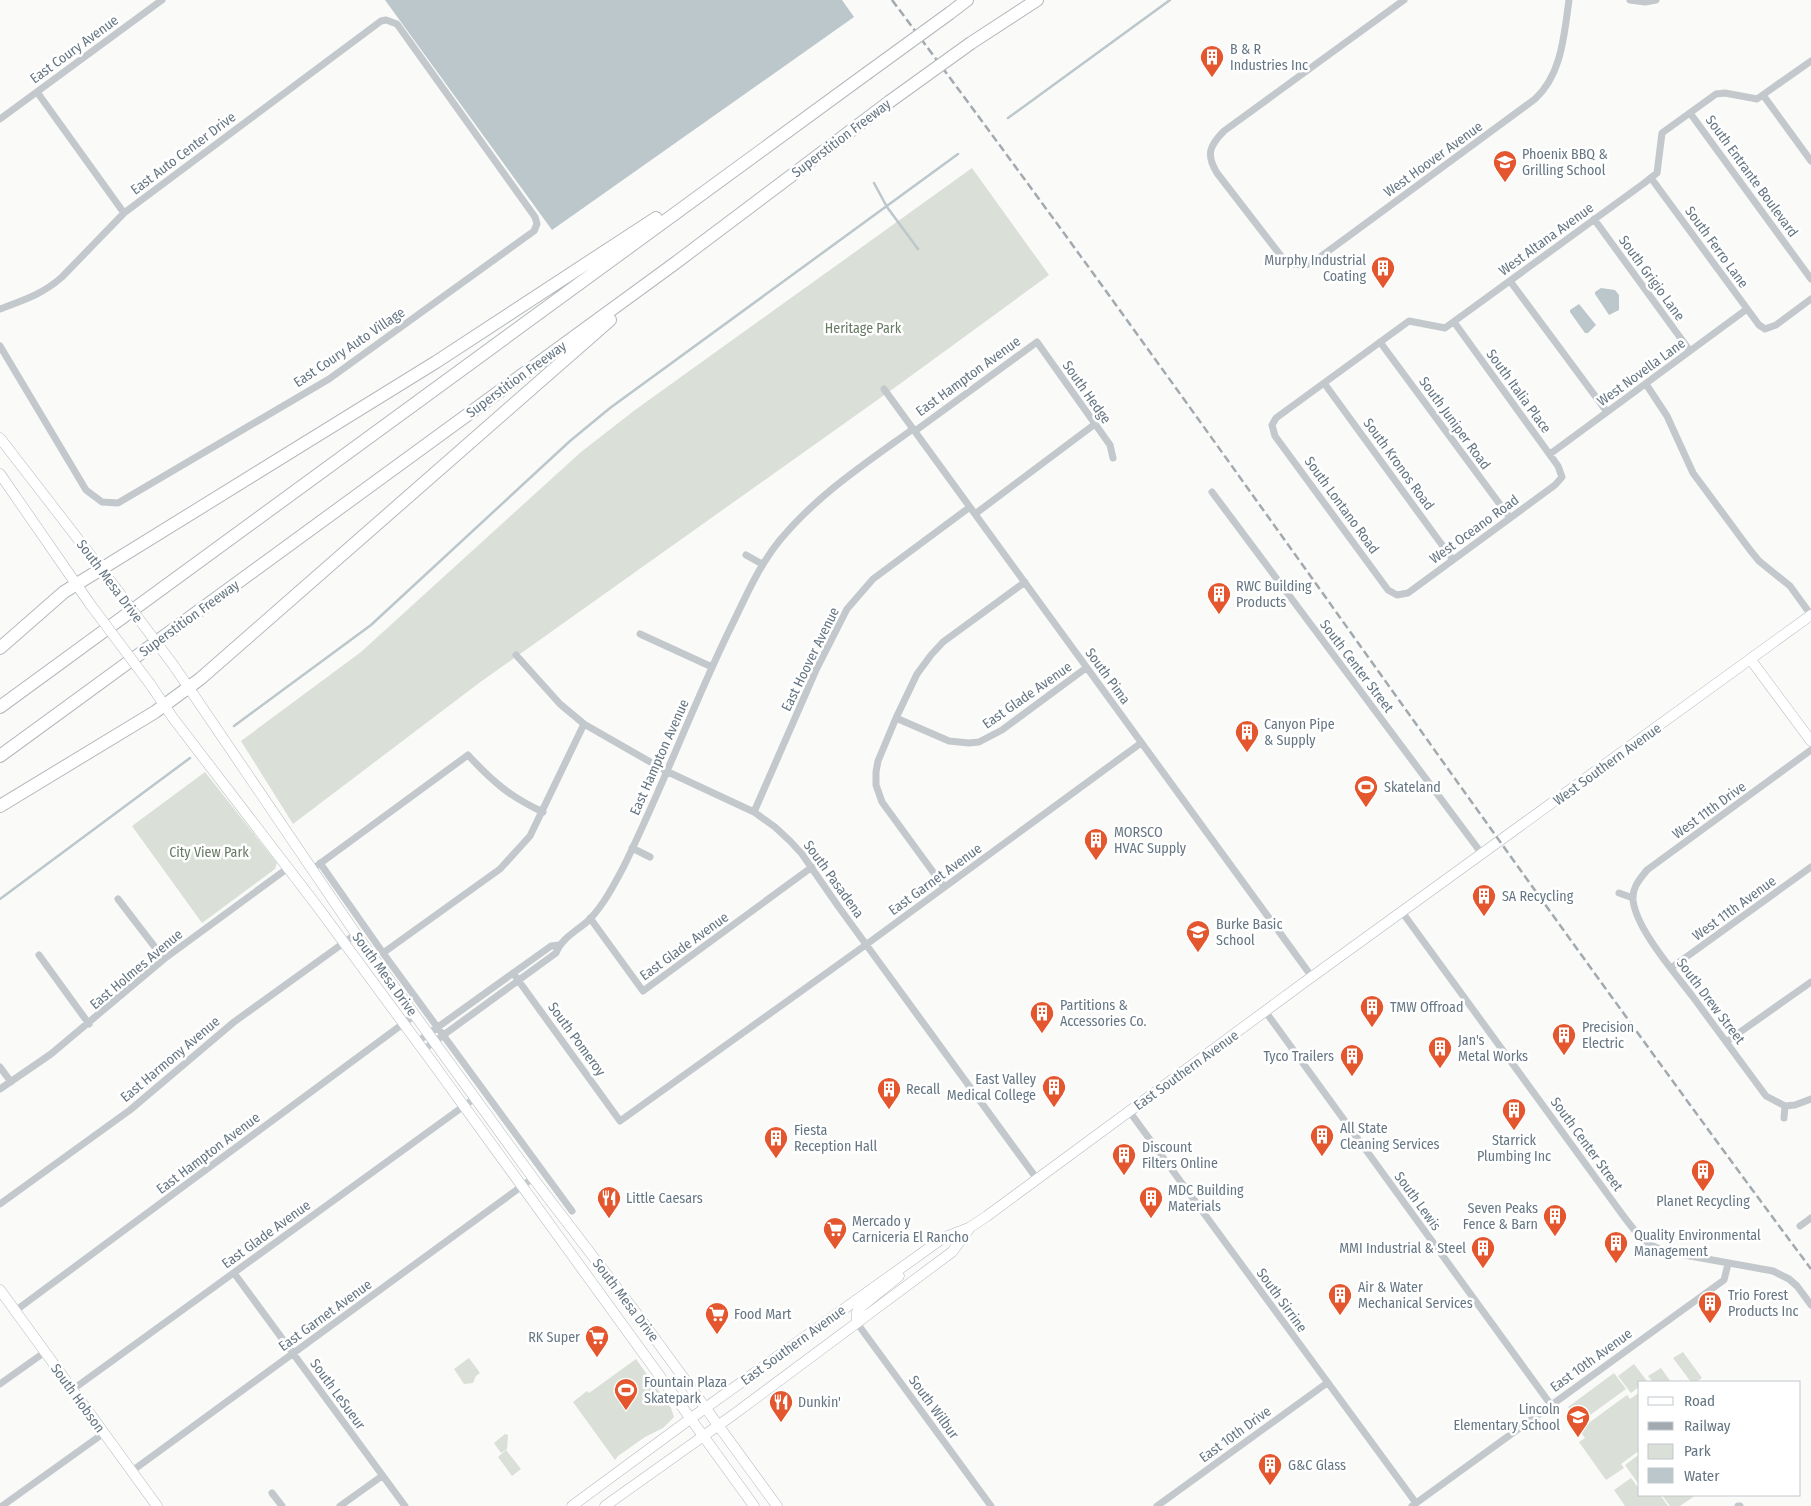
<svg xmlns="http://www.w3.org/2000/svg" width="1811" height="1506" viewBox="0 0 1811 1506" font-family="'Fira Sans Condensed',sans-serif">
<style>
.green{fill:#dadfd7}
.water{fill:#bbc7cb}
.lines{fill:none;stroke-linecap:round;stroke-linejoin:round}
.stream{stroke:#bbc7cb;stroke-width:2.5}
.secondary-casing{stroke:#b3babf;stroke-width:11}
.highway-casing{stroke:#b4b9bd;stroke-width:14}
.street{stroke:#c3c8cc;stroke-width:7}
.secondary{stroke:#fff;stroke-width:10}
.highway{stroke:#fff;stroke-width:12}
.rail{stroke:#a2aab0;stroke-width:2.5;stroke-dasharray:8 4;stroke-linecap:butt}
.secondary-bridge-casing{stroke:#b3babf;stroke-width:11;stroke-linecap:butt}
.highway-bridge-casing{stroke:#b4b9bd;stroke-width:14;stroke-linecap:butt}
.secondary-bridge{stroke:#fff;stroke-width:10}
.highway-bridge{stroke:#fff;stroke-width:12}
.labels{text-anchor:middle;stroke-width:5;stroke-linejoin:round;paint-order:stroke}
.street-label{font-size:14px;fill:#657683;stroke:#fff}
.poi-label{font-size:14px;fill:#657683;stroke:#fff;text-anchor:start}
.park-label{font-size:14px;fill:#687a64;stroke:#fff}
</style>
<rect width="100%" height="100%" fill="#fafaf8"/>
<path class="green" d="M972,168L1049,275L897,386L479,683L293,824L241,741L361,652L581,452L635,410Z
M205,772L277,863L275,869L202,923L132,826Z
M1683,1352L1702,1378L1696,1382H1691L1673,1358Z
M469,1358L480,1373L476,1376L473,1383L464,1384L454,1369Z
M636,1359L671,1408L674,1417L663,1428L645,1437L618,1456L615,1460L573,1402L587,1391L589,1393Z
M1634,1364L1647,1381L1640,1382V1386L1631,1393L1618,1376Z
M1661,1368L1671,1382H1653L1648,1376Z
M1614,1373L1626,1389L1579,1423L1568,1407Z
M1640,1392V1450L1621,1464L1624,1468L1606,1480L1579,1442L1585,1438L1579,1430L1627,1395L1630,1399Z
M505,1434L508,1435L507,1449L501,1453L494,1443Z
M506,1450L521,1469L512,1476L498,1457Z
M1637,1456L1640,1460V1486L1625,1465Z
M1631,1478L1640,1490V1495L1661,1496L1668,1506H1625L1614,1490Z
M1662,1495H1696L1680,1506H1670Z"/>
<path class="water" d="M385,0H842L854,17L552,230Z
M1601,288L1615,290L1619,295V310L1609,315L1595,294V292Z
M1579,304L1596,325L1588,333H1585L1570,312V310Z"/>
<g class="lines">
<path class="stream" d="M1008,118L1170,0
M874,183L887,207L918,249
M234,726L371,625L570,441L610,408L958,154
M0,899L190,758"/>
<g class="secondary-casing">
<path id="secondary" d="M0,438L115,587
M0,474L90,604
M1751,660L1811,741
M174,666L356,934L533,1178L637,1314L777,1506
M150,684L173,718L317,906L432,1062L754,1506
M0,1290L157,1506
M857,1323V1312L862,1306L899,1276
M572,1506L690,1419L943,1238L969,1228L987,1216L1302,984L1811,615
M605,1506L733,1415L952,1252L969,1229"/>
</g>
<g class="highway-casing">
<path id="highway" d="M950,13L967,0
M971,43L1037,0
M0,648L64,592L436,362L656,218
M0,707L866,74
M0,756L674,264L889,102
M0,806L155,712L200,679L610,320"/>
</g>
<path class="street" d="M1404,0L1224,131C1209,146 1206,155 1217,173L1281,256C1290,266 1300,267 1312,263L1535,99C1562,74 1564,35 1569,0
M1630,0L1645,2L1656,0
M37,92L124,213
M1763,95L1811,161
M1690,113L1811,279
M0,119L162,0
M1651,178L1759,325L1765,329L1776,325L1811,299
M1594,219L1690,351
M1510,281L1607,412
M0,309C24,300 43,294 62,277L124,213L381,21L386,20L397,24L535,217L537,224L534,231L329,379L118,503L102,502L86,490L0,346
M1454,322L1558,466L1562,477L1555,485L1408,593L1397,595L1388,590L1275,436L1272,425L1276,418L1409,321L1445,328L1643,184L1657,173L1662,133L1716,94L1725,93L1757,99L1811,61
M1380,342L1510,518
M1324,383L1453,560
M1646,384L1667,416L1693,473L1750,550L1759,561L1790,586L1811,615
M884,389L1312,977
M915,431L1037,342L1110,445L1113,458
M1550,454L1747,309
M1212,492L1482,854
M975,514L1095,424
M746,555L762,564
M640,634L712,667
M516,655L560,704L584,724L666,771L754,812L775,827L790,841L802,854L838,906L1037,1179
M896,718L949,741L969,743L979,742L1002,730L1086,668
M754,812L816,670L847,609L873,579L970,507
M632,848L650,857
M320,863L383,953L572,1211
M318,865L468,755C492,781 510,797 543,812
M944,887L882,802L876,785V772L878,761L896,718L917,674L931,655L943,642L1025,582
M1619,893L1633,898
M118,899L164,959
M1402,912L1619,1210C1633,1229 1644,1246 1668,1252L1773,1271L1789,1279L1797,1286L1811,1305
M590,918L643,991L812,867
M383,953L500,869L530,836L584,724
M39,955L89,1024
M1671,968L1811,867
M513,973L620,1121L867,944L1141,743
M1265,1011L1551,1405
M417,1042L551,946L559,945
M1726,1042L1811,982
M423,1050L556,953C562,937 579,930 590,919C604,904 614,885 623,868C661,791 691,710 728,633C744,601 757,568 780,540C817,495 866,463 913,429
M0,1067L11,1082
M0,1089L51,1054L164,959L288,868
M1785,1106L1766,1096C1742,1063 1717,1030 1693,997C1675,973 1636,929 1633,900C1632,887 1640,879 1647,870L1811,750
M1785,1106L1795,1105L1811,1099
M1129,1111L1416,1503
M1784,1118L1785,1106
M0,1204L130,1110L234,1022L356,934
M1800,1226L1811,1218
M234,1273L405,1506
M15,1311L415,1015
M857,1323L991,1506
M0,1384L45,1352
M72,1390L475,1098
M132,1471L533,1178
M272,1493L282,1506
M2,1506L104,1433
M340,1506L382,1476
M1157,1506L1327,1383
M1412,1506L1724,1280L1728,1264
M1738,1506H1740"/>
<use href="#secondary" class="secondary"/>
<use href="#highway" class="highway"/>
<path class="rail" d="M892,0C1205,418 1499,850 1811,1269"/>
<g class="secondary-bridge-casing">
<path id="secondary-bridge" d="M115,587L174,666
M90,604L150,684"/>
</g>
<g class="highway-bridge-casing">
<path id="highway-bridge" d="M866,74L950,13
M889,102L971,43"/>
</g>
<use href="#secondary-bridge" class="secondary-bridge"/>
<use href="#highway-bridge" class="highway-bridge"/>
</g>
<defs>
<g id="building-pin" transform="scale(1.25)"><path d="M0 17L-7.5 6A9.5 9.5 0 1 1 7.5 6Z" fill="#e4572e" stroke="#fff"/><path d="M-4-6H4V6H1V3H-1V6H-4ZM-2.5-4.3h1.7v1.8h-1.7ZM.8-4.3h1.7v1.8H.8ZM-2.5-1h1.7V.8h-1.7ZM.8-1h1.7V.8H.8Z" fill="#fff"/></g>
<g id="school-pin" transform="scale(1.25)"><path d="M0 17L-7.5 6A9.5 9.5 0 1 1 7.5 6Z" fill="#e4572e" stroke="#fff"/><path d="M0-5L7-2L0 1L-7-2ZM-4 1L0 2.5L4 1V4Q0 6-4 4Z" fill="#fff"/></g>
<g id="stadium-pin" transform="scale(1.25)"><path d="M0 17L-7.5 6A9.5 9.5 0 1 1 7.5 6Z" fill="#e4572e" stroke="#fff"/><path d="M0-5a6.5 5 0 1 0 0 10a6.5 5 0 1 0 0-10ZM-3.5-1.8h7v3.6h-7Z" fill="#fff"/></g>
<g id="restaurant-pin" transform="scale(1.25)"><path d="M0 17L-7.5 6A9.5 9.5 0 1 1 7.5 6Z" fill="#e4572e" stroke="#fff"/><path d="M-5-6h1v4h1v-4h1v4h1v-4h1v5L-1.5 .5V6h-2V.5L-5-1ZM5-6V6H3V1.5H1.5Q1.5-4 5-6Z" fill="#fff"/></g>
<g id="supermarket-pin" transform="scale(1.25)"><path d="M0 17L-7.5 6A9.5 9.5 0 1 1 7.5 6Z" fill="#e4572e" stroke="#fff"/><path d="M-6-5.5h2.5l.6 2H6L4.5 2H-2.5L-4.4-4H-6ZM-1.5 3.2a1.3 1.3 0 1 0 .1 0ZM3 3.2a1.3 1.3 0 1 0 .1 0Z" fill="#fff"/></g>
</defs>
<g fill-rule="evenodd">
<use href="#building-pin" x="1212" y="57"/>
<use href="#school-pin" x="1505" y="162"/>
<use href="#building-pin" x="1383" y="268"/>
<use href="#building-pin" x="1219" y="594"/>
<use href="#building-pin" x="1247" y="732"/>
<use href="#stadium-pin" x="1366" y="787"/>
<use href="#building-pin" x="1096" y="840"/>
<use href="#building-pin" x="1484" y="896"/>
<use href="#school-pin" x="1198" y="932"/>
<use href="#building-pin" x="1372" y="1007"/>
<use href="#building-pin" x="1042" y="1013"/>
<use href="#building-pin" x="1564" y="1035"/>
<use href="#building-pin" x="1440" y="1048"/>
<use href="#building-pin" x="1352" y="1056"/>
<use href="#building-pin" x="1054" y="1087"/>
<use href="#building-pin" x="889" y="1089"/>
<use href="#building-pin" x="1514" y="1110"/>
<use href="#building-pin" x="1322" y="1136"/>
<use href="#building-pin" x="776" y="1138"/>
<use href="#building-pin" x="1124" y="1155"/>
<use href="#building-pin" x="1703" y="1171"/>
<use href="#restaurant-pin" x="609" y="1198"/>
<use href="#building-pin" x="1151" y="1198"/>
<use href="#building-pin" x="1555" y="1216"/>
<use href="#supermarket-pin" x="835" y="1229"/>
<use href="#building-pin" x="1616" y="1243"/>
<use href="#building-pin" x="1483" y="1248"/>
<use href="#building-pin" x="1340" y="1295"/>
<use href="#building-pin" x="1710" y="1303"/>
<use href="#supermarket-pin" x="717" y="1314"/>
<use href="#supermarket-pin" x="597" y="1337"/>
<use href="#stadium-pin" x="626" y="1390"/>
<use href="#restaurant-pin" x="781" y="1402"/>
<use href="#school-pin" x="1578" y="1417"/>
<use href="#building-pin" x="1270" y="1465"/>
</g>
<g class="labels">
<g class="street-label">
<text transform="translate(74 49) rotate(-36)" y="5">East Coury Avenue</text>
<text transform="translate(841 138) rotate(-37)" y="5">Superstition Freeway</text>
<text transform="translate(183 153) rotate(-37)" y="5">East Auto Center Drive</text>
<text transform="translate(1433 159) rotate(-36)" y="5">West Hoover Avenue</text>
<text transform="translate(1752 176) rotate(54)" y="5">South Entrante Boulevard</text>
<text transform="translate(1546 239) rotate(-36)" y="5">West Altana Avenue</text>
<text transform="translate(1717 247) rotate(54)" y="5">South Ferro Lane</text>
<text transform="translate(1652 278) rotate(54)" y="5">South Grigio Lane</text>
<text transform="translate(349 347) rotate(-34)" y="5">East Coury Auto Village</text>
<text transform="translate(1641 372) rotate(-36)" y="5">West Novella Lane</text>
<text transform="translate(968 376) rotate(-36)" y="5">East Hampton Avenue</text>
<text transform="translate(516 379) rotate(-36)" y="5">Superstition Freeway</text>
<text transform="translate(1519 391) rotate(54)" y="5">South Italia Place</text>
<text transform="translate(1087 392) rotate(55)" y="5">South Hedge</text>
<text transform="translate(1455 423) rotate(54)" y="5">South Juniper Road</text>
<text transform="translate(1399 464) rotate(54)" y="5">South Kronos Road</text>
<text transform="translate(1342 505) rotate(54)" y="5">South Lontano Road</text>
<text transform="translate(1474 529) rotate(-36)" y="5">West Oceano Road</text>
<text transform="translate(110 581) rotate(53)" y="5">South Mesa Drive</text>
<text transform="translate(189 618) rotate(-36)" y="5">Superstition Freeway</text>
<text transform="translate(810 659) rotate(-64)" y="5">East Hoover Avenue</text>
<text transform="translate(1357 666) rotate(53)" y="5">South Center Street</text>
<text transform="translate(1108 676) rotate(54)" y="5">South Pima</text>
<text transform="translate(1027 695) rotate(-35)" y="5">East Glade Avenue</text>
<text transform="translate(659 757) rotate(-66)" y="5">East Hampton Avenue</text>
<text transform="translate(1607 764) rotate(-36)" y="5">West Southern Avenue</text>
<text transform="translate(1709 810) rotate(-36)" y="5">West 11th Drive</text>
<text transform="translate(834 879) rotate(54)" y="5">South Pasadena</text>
<text transform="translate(935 879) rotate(-36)" y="5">East Garnet Avenue</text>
<text transform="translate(1734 908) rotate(-36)" y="5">West 11th Avenue</text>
<text transform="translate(684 946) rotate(-36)" y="5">East Glade Avenue</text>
<text transform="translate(136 969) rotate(-40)" y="5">East Holmes Avenue</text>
<text transform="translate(385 974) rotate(54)" y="5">South Mesa Drive</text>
<text transform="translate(1711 1001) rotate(53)" y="5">South Drew Street</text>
<text transform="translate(577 1039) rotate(54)" y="5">South Pomeroy</text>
<text transform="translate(170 1059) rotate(-40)" y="5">East Harmony Avenue</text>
<text transform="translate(1186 1070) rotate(-36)" y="5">East Southern Avenue</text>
<text transform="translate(1587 1144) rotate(54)" y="5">South Center Street</text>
<text transform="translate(208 1153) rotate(-37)" y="5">East Hampton Avenue</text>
<text transform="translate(1418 1201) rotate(54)" y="5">South Lewis</text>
<text transform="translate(266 1234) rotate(-36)" y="5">East Glade Avenue</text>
<text transform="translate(626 1300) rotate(53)" y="5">South Mesa Drive</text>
<text transform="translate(1282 1300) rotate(54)" y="5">South Sirrine</text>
<text transform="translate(325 1315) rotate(-36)" y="5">East Garnet Avenue</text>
<text transform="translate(793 1345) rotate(-36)" y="5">East Southern Avenue</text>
<text transform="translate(1591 1360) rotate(-36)" y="5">East 10th Avenue</text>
<text transform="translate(338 1394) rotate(54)" y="5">South LeSueur</text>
<text transform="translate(78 1398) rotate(54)" y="5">South Hobson</text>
<text transform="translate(934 1407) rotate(54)" y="5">South Wilbur</text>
<text transform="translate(1235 1434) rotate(-36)" y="5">East 10th Drive</text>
</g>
<g class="poi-label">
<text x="1230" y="54">B &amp; R<tspan x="1230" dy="16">Industries Inc</tspan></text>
<text x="1522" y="159">Phoenix BBQ &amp;<tspan x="1522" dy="16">Grilling School</tspan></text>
<text x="1366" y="265" text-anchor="end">Murphy Industrial<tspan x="1366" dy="16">Coating</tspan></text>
<text x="1236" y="591">RWC Building<tspan x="1236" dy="16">Products</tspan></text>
<text x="1264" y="729">Canyon Pipe<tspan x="1264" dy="16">&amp; Supply</tspan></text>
<text x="1384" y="792">Skateland</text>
<text x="1114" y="837">MORSCO<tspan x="1114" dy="16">HVAC Supply</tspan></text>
<text x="1502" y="901">SA Recycling</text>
<text x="1216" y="929">Burke Basic<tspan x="1216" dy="16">School</tspan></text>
<text x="1060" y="1010">Partitions &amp;<tspan x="1060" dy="16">Accessories Co.</tspan></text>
<text x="1390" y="1012">TMW Offroad</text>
<text x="1582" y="1032">Precision<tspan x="1582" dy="16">Electric</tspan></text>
<text x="1458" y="1045">Jan's<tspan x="1458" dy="16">Metal Works</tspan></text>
<text x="1334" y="1061" text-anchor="end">Tyco Trailers</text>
<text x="1036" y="1084" text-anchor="end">East Valley<tspan x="1036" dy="16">Medical College</tspan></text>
<text x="906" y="1094">Recall</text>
<text x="1340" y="1133">All State<tspan x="1340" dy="16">Cleaning Services</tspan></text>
<text x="794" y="1135">Fiesta<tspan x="794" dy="16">Reception Hall</tspan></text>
<text x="1514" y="1145" text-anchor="middle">Starrick<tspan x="1514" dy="16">Plumbing Inc</tspan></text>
<text x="1142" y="1152">Discount<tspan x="1142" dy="16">Filters Online</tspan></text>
<text x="1168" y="1195">MDC Building<tspan x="1168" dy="16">Materials</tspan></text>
<text x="626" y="1203">Little Caesars</text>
<text x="1703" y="1206" text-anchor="middle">Planet Recycling</text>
<text x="1538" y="1213" text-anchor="end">Seven Peaks<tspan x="1538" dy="16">Fence &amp; Barn</tspan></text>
<text x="852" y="1226">Mercado y<tspan x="852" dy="16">Carniceria El Rancho</tspan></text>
<text x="1634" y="1240">Quality Environmental<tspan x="1634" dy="16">Management</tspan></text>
<text x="1466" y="1253" text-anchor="end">MMI Industrial &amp; Steel</text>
<text x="1358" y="1292">Air &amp; Water<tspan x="1358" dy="16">Mechanical Services</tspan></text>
<text x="1728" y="1300">Trio Forest<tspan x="1728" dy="16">Products Inc</tspan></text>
<text x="734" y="1319">Food Mart</text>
<text x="580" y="1342" text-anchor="end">RK Super</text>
<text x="644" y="1387">Fountain Plaza<tspan x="644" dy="16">Skatepark</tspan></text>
<text x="798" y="1407">Dunkin'</text>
<text x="1560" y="1414" text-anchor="end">Lincoln<tspan x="1560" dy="16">Elementary School</tspan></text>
<text x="1288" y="1470">G&amp;C Glass</text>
</g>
<g class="park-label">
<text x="863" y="333">Heritage Park</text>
<text x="209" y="857">City View Park</text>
</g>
</g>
<rect x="1638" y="1381" width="162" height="115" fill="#ffffff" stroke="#c1c8cd"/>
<rect x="1648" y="1397" width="25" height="8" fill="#ffffff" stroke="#c1c8cd"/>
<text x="1684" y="1406" font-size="15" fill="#657683">Road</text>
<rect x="1648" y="1422" width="25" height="8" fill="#a2aab0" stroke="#c1c8cd"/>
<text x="1684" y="1431" font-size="15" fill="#657683">Railway</text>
<rect x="1648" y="1444" width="25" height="15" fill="#dadfd7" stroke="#c1c8cd"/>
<text x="1684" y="1456" font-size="15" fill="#657683">Park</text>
<rect x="1648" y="1468" width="25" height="15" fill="#bbc7cb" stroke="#c1c8cd"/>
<text x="1684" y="1481" font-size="15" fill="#657683">Water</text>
</svg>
